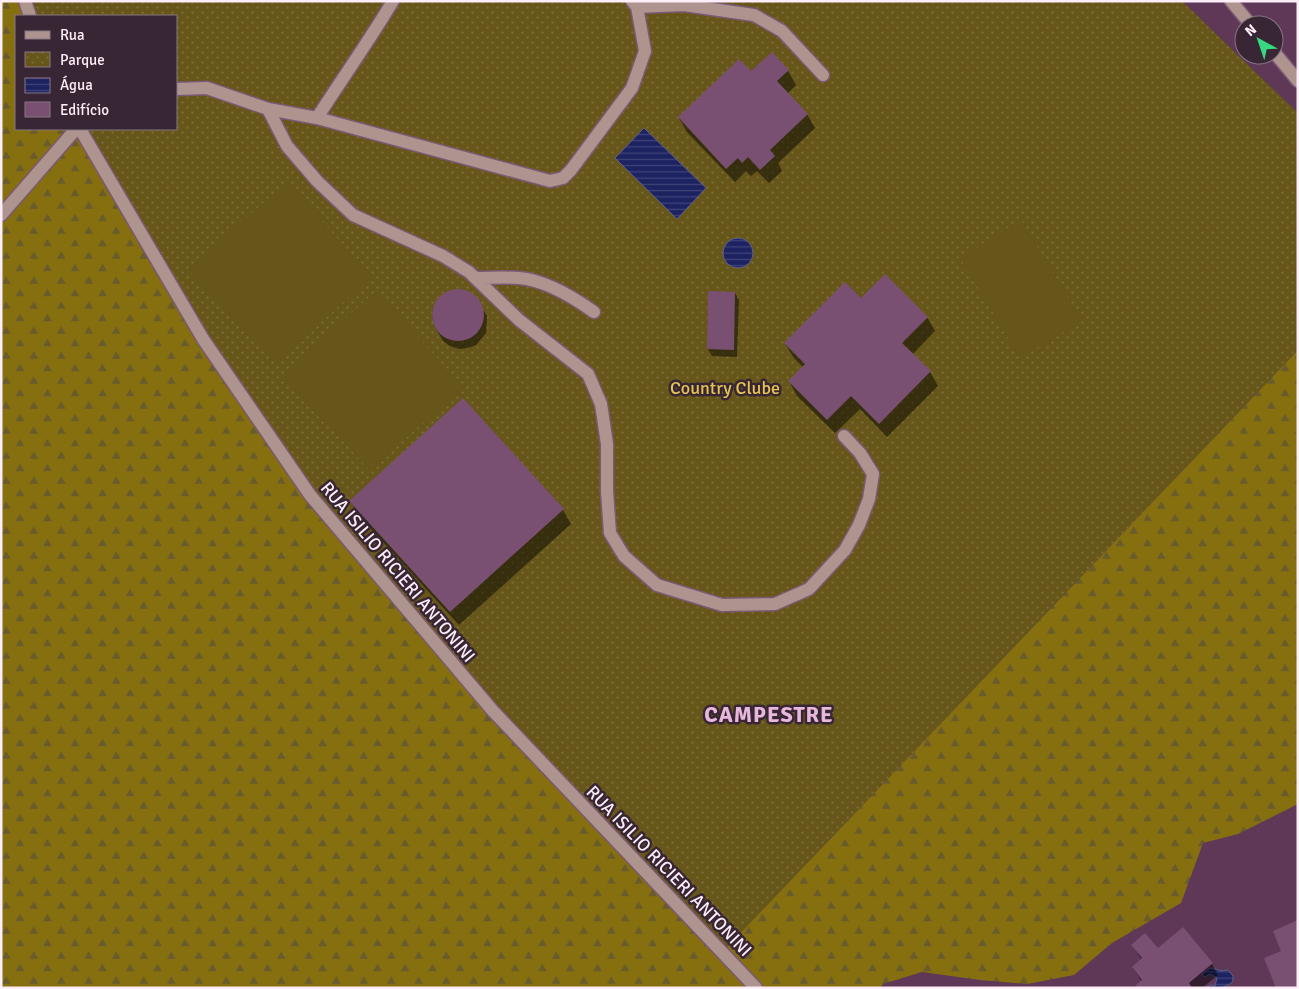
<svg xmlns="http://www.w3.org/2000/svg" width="1299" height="989" viewBox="0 0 1299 989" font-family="Signika,sans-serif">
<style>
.forest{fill:url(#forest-firs)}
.park{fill:url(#park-dots)}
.pitch{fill:#665619}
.water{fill:url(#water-rules);stroke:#60608f}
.shadow{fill:#0007}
.building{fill:#795071}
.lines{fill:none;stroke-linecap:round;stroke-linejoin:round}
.minor-casing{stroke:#7b5874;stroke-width:15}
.minor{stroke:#ae948e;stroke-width:12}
.labels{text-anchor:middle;stroke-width:5;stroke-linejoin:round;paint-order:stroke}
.park-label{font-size:18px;fill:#e5c550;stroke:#392635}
.street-label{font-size:18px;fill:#fdeef9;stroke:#392635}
.district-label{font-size:22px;font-weight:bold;letter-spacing:1px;fill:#e7b7dc;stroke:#392635}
</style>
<defs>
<pattern id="forest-firs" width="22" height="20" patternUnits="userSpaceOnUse" patternTransform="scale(1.25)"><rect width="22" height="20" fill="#866f0e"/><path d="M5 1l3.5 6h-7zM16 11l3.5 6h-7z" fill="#695b2c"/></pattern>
<pattern id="park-dots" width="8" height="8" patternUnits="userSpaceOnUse" patternTransform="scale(1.25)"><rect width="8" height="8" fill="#665619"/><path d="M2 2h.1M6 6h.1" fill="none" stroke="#7d6f3b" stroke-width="1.8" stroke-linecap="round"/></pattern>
<pattern id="water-rules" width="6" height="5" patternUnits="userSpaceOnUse" patternTransform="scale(1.25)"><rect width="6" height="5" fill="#1d2361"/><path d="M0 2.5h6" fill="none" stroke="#3f4378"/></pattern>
</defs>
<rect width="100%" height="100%" fill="#5f3757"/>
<path class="forest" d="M1,1H25L30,16H16V129H80L722,952L1298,350V804L1238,834L1203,843L1181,903L1112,943L1074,975L1027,984L980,980L922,972L883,984L880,988H1Z"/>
<path class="park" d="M25,1H1182L1298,113V350L722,952L493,711L310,495L203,339L80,129H176V16H30Z"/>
<path class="pitch" d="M286,182L372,276L275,364L189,270Z
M1021,220L1082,321L1020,358L960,258Z
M376,291L463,386L370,471L283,375Z"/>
<path class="water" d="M644,128L706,188L677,219L615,158Z
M723 253a15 15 0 1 1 30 0a15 15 0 1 1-30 0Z
M1210,968L1222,971L1228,970L1233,976V981C1226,989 1216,988 1206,988L1211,985L1215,986L1217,978L1210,974L1205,977L1203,976V973Z"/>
<path class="shadow" d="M772,54L788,71L796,85L787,94L807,114L815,128L778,163L782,171L769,183L757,171L751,176L746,171L735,182L687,132L679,118L751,73Z
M459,290L473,295L487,316L486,333L476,345L468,348L459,349L450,346L443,341L434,325L432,316L433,308L443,294Z
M709,292L735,293L739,300L737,357L712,356L708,349Z
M861,299L927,317L935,331L912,355L930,372L938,386L887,437L860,409L835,433L797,396L789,381L803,367L794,358L785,344Z
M351,502L563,510L571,524L459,625L359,516Z
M1132,945L1158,950L1212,964L1218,975L1202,988H1137L1142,982L1133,968L1142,960Z"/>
<path class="building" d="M772,52L789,70L777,81L808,114L770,150L775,156L760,170L748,157L742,163L738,158L726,169L678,117L739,59L751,71Z
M885,274L928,317L902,343L931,371L879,424L851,396L827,420L788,381L805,364L784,343L845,282L861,298Z
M432 315a26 26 0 1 1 52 0a26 26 0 1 1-52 0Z
M708,291L735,292L734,350L707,349Z
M463,398L564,509L450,612L349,501Z
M1298,920V988H1276L1264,958L1281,951L1273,931Z
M1183,927L1213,963L1189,983L1192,988H1137L1135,986L1142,980L1132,967L1142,958L1131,945L1145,933L1158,948Z"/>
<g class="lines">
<g class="minor-casing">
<path id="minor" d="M25,1L30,16
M1231,1L1251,25
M637,7L684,5L754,15L782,31L823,75
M1274,52L1298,81
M176,89L207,88L268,109L317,118L550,181L563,178L571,170L632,88L645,51L637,7L632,1
M268,109L287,146L317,181L353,215L443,256L469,272L519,320L588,374L601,404L607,444V491L610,533L624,556L657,585L722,605L775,604L809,589L845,550L859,525L869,499L873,474L860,453L844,436
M317,118C342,79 369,41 393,1
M80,129L203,339L310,495L493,711L756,988
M1,215L76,129
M475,278C490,278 504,277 519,278C545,280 573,297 594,312"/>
</g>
<use href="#minor" class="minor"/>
</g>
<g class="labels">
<g class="park-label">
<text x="725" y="394">Country Clube</text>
</g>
<g class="street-label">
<text transform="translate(398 572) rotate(50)" y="6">RUA ISILIO RICIERI ANTONINI</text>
<text transform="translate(669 871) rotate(46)" y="6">RUA ISILIO RICIERI ANTONINI</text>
</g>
<g class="district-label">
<text x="769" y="722">CAMPESTRE</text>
</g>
</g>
<rect width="1299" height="989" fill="none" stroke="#fdeef9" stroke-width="5"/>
<rect x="15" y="15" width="162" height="115" fill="#392635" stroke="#877683"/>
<rect x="25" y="31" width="25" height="8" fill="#ae948e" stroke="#877683"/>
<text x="60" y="40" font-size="15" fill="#fdeef9">Rua</text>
<rect x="25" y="52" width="25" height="15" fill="url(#park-dots)" stroke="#877683"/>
<text x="60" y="65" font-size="15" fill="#fdeef9">Parque</text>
<rect x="25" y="78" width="25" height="15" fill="url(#water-rules)" stroke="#877683"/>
<text x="60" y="90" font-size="15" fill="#fdeef9">Água</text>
<rect x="25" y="102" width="25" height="15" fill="#795071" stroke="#877683"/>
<text x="60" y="115" font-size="15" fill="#fdeef9">Edifício</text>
<g transform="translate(1259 40) rotate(320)"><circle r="24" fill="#392635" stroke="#877683"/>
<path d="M0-4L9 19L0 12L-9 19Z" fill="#38d880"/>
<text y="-8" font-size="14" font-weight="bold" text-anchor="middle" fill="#fdeef9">N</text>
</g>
</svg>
